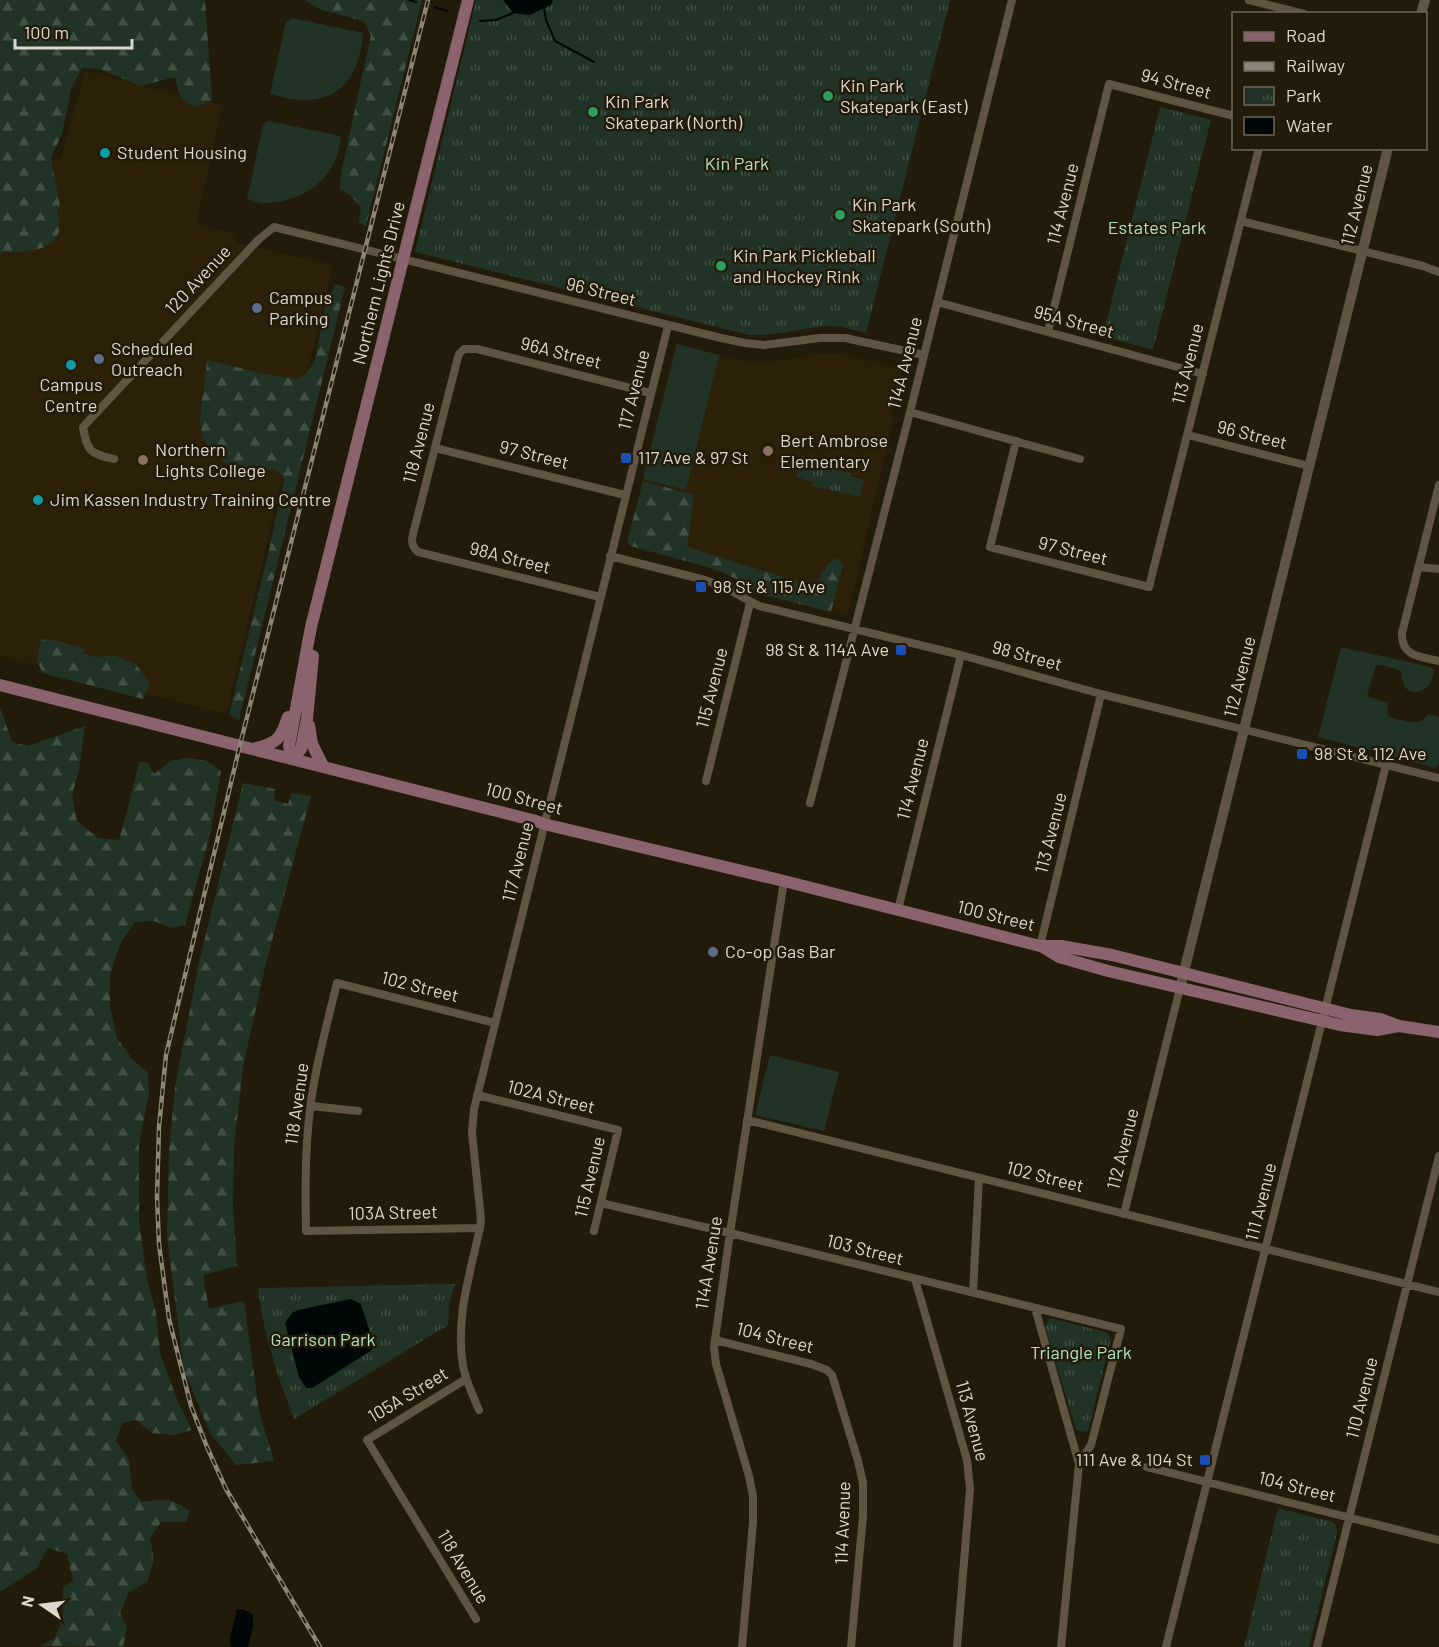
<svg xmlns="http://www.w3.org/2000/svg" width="1439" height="1647" viewBox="0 0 1439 1647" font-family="Barlow,sans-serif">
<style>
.built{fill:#2c2009}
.green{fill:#213326}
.forest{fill:url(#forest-firs)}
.park{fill:url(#park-tufts)}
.water{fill:#000707}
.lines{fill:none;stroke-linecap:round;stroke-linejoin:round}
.stream{stroke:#000707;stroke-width:2}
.minor{stroke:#5f5542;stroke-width:8}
.tertiary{stroke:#5f5542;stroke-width:10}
.secondary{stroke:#8b636f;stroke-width:12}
.rail-casing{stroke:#8c8578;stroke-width:4.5}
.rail{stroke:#231b0a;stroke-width:2;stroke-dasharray:7;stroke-linecap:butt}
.leisure-dot{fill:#2e9e5b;stroke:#231b0a;stroke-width:2}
.culture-dot{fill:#0f9aa8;stroke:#231b0a;stroke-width:2}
.service-dot{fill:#5c6f8a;stroke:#231b0a;stroke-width:2}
.education-dot{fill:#8d6e63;stroke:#231b0a;stroke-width:2}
.transit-dot{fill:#1a4fb4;stroke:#231b0a;stroke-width:2}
.labels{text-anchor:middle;stroke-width:5;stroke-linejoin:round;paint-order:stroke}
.street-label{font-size:18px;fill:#ddd7cd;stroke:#231b0a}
.poi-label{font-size:18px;fill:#ddd7cd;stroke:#231b0a;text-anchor:start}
.park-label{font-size:18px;fill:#afe3bd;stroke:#231b0a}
</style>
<defs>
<pattern id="forest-firs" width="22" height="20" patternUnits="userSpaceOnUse" patternTransform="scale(1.5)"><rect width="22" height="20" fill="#213326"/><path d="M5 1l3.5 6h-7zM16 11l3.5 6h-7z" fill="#415044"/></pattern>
<pattern id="park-tufts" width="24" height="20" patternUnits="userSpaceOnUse" patternTransform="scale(1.5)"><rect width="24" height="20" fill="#213326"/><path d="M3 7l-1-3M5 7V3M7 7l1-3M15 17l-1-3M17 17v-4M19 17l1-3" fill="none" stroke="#415044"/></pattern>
</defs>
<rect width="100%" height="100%" fill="#231b0a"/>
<path class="built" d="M85,71L222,106L196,225L237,234L236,243L333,265L226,714L0,656V172L61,158Z
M676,343L742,361H775L823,354H840L902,369L891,412L893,421L848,614L831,610L835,593L686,547L694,495L642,480Z"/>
<path class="green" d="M292,18L363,33C358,92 326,111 270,94L286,22Z
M268,121L341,136C340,143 339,152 336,159C324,187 295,203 265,203C259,203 252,200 247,199L263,125Z
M677,344L719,355L686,490L643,479Z
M1341,647L1431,667L1434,671C1433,675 1432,681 1429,685C1423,692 1409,696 1404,685C1402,681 1402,675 1401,671L1383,665H1376L1367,696L1387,703L1388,716C1395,719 1415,725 1422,721C1424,719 1426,716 1429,714L1439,717V762L1436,768L1318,737Z
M770,1055L839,1072L824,1131L755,1115Z"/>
<path class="forest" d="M0,0H205L212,100L196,107C179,101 179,94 175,77L140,86L100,69L82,68L71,89L62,134L51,158L60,205L57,213C71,250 27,253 2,252L0,258Z
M305,0H422L366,226L359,223L361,207L352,197L340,188L342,169L371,35L363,21L319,9Z
M335,284L345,287L239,720L229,715L269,550L284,481L283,475L273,469L252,473L223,462L219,450L209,447L202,437L200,418L207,360L261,373L296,379L305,375L315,361L325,308Z
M643,481L694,495L687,547L816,587C820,576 825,564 837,558L841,561L843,565L831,612L760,594L736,579L715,569L630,546L628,543V538Z
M48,639L82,647L85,655L97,657L113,655L136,664L150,684L143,699L42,673L37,659L41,640Z
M0,707L12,742L28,746L85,726L79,770L72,795L77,821L98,838L119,840L127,812L139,762H147L154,774L171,761L189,758L207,761L221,771L210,835L185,925L171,928L154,921L135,922L121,942L110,974V1007L117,1038L133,1060L148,1073L149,1093L139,1144V1221L147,1279L156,1313L160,1353L178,1402L192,1430L174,1435L152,1433L136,1420L122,1423L116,1441L129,1460L132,1490L142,1502C166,1499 170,1498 190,1511L186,1522H161L150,1538L154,1559L147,1582L129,1592L120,1613L127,1628L123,1647L40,1646L54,1639L63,1619V1587L73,1580L67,1554L48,1548L36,1569L0,1592Z
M243,783L275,789L274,800L288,804L292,793L311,796L265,967L243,1067L234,1146L233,1206L237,1266L203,1275L209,1309L244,1301L259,1411L274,1461L236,1465L210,1433L184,1370L167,1237L169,1151L175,1087L199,962Z"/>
<path class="park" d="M476,0H950L866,333C853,330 839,325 824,326C799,329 775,336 749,335L415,252Z
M1160,107L1211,120L1153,350L1103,336Z
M800,460L850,473V476L864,480L860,497L812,486L813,482L796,477Z
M455,1284L449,1305L448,1325L294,1419C278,1377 263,1333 258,1288Z
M1050,1318L1101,1331L1106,1332L1111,1338L1088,1431L1082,1432L1076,1429L1045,1328L1048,1320Z
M1278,1508L1333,1522L1336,1525L1337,1533L1309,1647H1244Z"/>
<path class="water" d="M503,0H553L551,5L530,15L513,13Z
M351,1299L361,1304L374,1345L372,1350L312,1388H306L299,1377L285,1323L292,1313L298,1310Z
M243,1609L253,1614V1627L248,1647H231C227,1635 236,1623 236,1610Z"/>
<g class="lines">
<path class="stream" d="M409,0L416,2
M434,7L447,11
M544,8L546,20L555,41L594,62
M480,21L496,20L513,13"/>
<path class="minor" d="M1249,0L1304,14
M1241,221L1423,266L1439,272
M937,302L1203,374
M1048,332L1109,84L1234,116
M910,412L1080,459
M1188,435L1309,466
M1016,441L990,547L1149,587L1259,148
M435,448L625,495
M114,459C90,454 87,451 83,427L259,239L274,227L721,338L745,343L764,345L820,338H845L924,355
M1439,485L1402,633C1401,657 1421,657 1439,661
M610,556L705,580L722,586L759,606L961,655L1101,694L1439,778
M1419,567L1439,569
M600,597L418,552C412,546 411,542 413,534L457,361L459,354L464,349H477L650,393
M706,781L750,603
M810,803L910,412L1012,0
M898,910L961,655
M1040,946L1101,694
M477,1095L618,1130L594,1231
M311,1106L358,1111
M747,1120L1439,1292
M601,1203L730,1233L1121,1329L1091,1445L1079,1464
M1124,1214L1180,988
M480,1228L306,1231C305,1182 305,1132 314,1083C320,1049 329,1016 337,983L495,1023
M915,1279L967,1460L970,1489L957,1647
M973,1292L979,1178
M1035,1308L1079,1464L1061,1647
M715,1340L811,1364L827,1370L832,1375L858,1461L863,1483V1516L851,1647
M466,1379L367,1440L476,1619
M479,1410C473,1396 466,1381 463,1366C455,1319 470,1274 480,1228L481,1219L472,1133L474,1109L668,326
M1147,1467L1439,1540
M742,1647L753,1523V1496L749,1476L716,1364L714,1347L730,1233L784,881
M1166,1647L1386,765
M1317,1647L1439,1156"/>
<path class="tertiary" d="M1421,14L1425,0
M1180,988L1388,148"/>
<path class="secondary" d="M0,685L536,821L544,824L784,881L1040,946H1061L1112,955L1351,1015L1380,1019L1399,1026L1439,1032
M309,725L312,744L323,766
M256,748C278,743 281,738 288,717
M292,759L289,746L311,627L468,0
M292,759L301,749L307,719L313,656
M1041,946L1059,957L1108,971L1340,1025L1377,1030L1398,1026"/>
<g class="rail-casing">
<path id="rail" d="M320,1647L226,1489L207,1447L191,1406L169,1319L159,1244L157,1197L159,1127L166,1055L240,745L428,0"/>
</g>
<use href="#rail" class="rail"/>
</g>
<g class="leisure-dot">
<circle cx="828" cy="96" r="6"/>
<circle cx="593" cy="112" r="6"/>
<circle cx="840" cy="215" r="6"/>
<circle cx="721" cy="266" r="6"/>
</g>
<g class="culture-dot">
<circle cx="105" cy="153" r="6"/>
<circle cx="71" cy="365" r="6"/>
<circle cx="38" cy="500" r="6"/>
</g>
<g class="service-dot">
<circle cx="257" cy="308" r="6"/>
<circle cx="99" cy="359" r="6"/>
<circle cx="713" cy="952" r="6"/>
</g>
<g class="education-dot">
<circle cx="768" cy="451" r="6"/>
<circle cx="143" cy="460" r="6"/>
</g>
<g class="transit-dot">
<rect x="620" y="452" width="12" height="12" rx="3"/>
<rect x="695" y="581" width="12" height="12" rx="3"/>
<rect x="895" y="644" width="12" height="12" rx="3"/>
<rect x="1296" y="748" width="12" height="12" rx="3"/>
<rect x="1199" y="1454" width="12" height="12" rx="3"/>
</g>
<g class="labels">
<g class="street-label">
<text transform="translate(1176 84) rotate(15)" y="6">94 Street</text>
<text transform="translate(1063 204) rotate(-76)" y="6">114 Avenue</text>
<text transform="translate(1357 205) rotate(-76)" y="6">112 Avenue</text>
<text transform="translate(198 280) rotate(-47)" y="6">120 Avenue</text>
<text transform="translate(379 283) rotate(-76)" y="6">Northern Lights Drive</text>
<text transform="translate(601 292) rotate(14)" y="6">96 Street</text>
<text transform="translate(1074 322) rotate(15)" y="6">95A Street</text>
<text transform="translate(561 353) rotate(14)" y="6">96A Street</text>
<text transform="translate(905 363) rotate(-76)" y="6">114A Avenue</text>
<text transform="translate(1188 364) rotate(-76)" y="6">113 Avenue</text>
<text transform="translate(634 390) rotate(-76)" y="6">117 Avenue</text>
<text transform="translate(1252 435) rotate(14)" y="6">96 Street</text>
<text transform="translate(419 443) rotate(-76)" y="6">118 Avenue</text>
<text transform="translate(534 455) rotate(14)" y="6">97 Street</text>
<text transform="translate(1073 551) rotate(14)" y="6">97 Street</text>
<text transform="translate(510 558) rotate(14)" y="6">98A Street</text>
<text transform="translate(1027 656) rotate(15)" y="6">98 Street</text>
<text transform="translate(1240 677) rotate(-76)" y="6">112 Avenue</text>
<text transform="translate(712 688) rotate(-76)" y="6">115 Avenue</text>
<text transform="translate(913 779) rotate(-76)" y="6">114 Avenue</text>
<text transform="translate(524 799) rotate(15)" y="6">100 Street</text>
<text transform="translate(1051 833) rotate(-76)" y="6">113 Avenue</text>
<text transform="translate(518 862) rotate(-76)" y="6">117 Avenue</text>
<text transform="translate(996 916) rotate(14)" y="6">100 Street</text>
<text transform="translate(420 987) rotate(14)" y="6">102 Street</text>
<text transform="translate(551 1097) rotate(14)" y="6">102A Street</text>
<text transform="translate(297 1104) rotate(-82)" y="6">118 Avenue</text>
<text transform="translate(1123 1149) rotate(-76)" y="6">112 Avenue</text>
<text transform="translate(590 1177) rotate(-77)" y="6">115 Avenue</text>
<text transform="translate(1045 1177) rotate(14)" y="6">102 Street</text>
<text transform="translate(1261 1202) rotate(-76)" y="6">111 Avenue</text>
<text transform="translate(393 1213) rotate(-1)" y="6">103A Street</text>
<text transform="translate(865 1250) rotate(14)" y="6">103 Street</text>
<text transform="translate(709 1263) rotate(-81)" y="6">114A Avenue</text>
<text transform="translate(775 1338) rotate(14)" y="6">104 Street</text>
<text transform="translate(408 1395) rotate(-31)" y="6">105A Street</text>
<text transform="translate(1362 1398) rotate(-76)" y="6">110 Avenue</text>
<text transform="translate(972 1421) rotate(75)" y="6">113 Avenue</text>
<text transform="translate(1297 1487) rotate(14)" y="6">104 Street</text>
<text transform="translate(843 1523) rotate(-88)" y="6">114 Avenue</text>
<text transform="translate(463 1567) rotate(59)" y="6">118 Avenue</text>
</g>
<g class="poi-label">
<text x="840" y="92">Kin Park<tspan x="840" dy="21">Skatepark (East)</tspan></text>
<text x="605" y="108">Kin Park<tspan x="605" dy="21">Skatepark (North)</tspan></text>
<text x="117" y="159">Student Housing</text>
<text x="852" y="211">Kin Park<tspan x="852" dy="21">Skatepark (South)</tspan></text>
<text x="733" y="262">Kin Park Pickleball<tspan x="733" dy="21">and Hockey Rink</tspan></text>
<text x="269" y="304">Campus<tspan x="269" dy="21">Parking</tspan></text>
<text x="111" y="355">Scheduled<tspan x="111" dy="21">Outreach</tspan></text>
<text x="71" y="391" text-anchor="middle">Campus<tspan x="71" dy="21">Centre</tspan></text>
<text x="780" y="447">Bert Ambrose<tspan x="780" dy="21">Elementary</tspan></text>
<text x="155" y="456">Northern<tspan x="155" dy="21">Lights College</tspan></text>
<text x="638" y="464">117 Ave &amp; 97 St</text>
<text x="50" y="506">Jim Kassen Industry Training Centre</text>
<text x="713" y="593">98 St &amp; 115 Ave</text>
<text x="889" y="656" text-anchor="end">98 St &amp; 114A Ave</text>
<text x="1314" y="760">98 St &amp; 112 Ave</text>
<text x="725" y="958">Co-op Gas Bar</text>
<text x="1193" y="1466" text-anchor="end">111 Ave &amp; 104 St</text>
</g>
<g class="park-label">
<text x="737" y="170">Kin Park</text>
<text x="1157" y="234">Estates Park</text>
<text x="323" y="1346">Garrison Park</text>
<text x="1081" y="1359">Triangle Park</text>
</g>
</g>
<rect x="1232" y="12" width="195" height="138" fill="#231b0a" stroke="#6d6658" stroke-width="1.5"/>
<rect x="1244" y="32" width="30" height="9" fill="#8b636f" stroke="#6d6658" stroke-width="1.5"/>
<text x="1286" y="42" font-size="18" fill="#ddd7cd">Road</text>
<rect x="1244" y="62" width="30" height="9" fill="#8c8578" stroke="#6d6658" stroke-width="1.5"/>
<text x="1286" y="72" font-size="18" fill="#ddd7cd">Railway</text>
<rect x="1244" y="87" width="30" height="18" fill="url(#park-tufts)" stroke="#6d6658" stroke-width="1.5"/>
<text x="1286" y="102" font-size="18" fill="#ddd7cd">Park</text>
<rect x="1244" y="117" width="30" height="18" fill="#000707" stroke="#6d6658" stroke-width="1.5"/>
<text x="1286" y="132" font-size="18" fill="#ddd7cd">Water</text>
<g transform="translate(42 1605) rotate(284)" stroke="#231b0a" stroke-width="4.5" paint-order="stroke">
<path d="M0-4.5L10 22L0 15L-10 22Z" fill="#ddd7cd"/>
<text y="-9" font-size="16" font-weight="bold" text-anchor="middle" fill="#ddd7cd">N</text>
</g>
<path d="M15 39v9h117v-9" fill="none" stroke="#ddd7cd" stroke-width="3"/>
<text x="24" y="39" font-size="18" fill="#ddd7cd" stroke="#231b0a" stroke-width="4.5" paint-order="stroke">100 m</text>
</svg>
